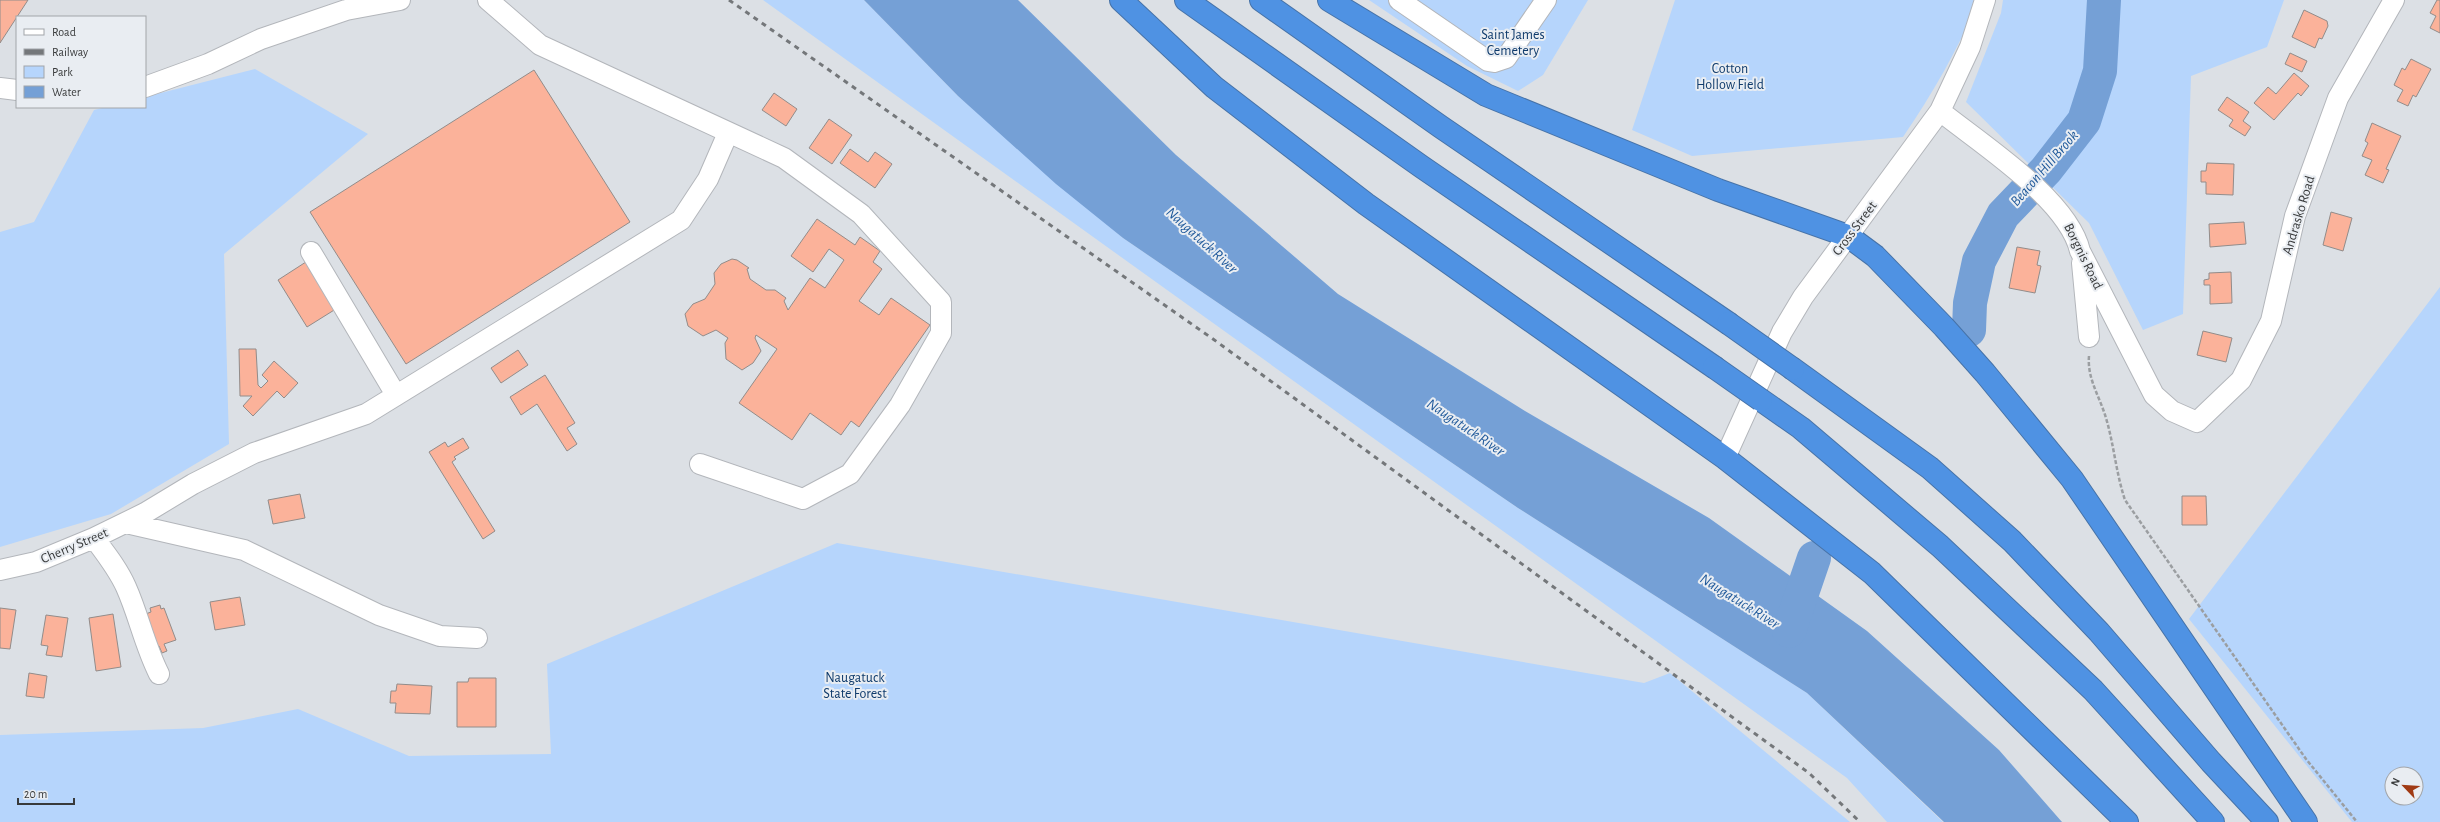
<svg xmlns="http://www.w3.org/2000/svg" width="2440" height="822" viewBox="0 0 2440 822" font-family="'Alegreya Sans',sans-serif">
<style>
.green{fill:#b6d5fc;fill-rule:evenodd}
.water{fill:#75a0d6}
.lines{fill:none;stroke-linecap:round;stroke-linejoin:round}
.river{stroke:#75a0d6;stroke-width:34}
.building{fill:#fbb29a;stroke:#928c8a}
.minor-casing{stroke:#b3b6bb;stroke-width:22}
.highway-casing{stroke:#4773a8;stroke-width:24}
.path{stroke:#9b9ea1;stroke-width:2.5;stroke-dasharray:4 2;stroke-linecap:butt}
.minor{stroke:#fff;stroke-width:20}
.highway{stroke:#4f92e3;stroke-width:22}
.rail{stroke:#74777a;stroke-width:3;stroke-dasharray:5 5;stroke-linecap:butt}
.highway-bridge-casing{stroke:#4773a8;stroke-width:24;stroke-linecap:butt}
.highway-bridge{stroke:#4f92e3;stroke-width:22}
.labels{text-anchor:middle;stroke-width:4;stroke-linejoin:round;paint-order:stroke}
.park-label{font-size:14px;fill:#0f3b6c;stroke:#e9edf2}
.street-label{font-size:14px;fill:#383a3b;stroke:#e9edf2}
.water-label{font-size:15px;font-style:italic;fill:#1e589a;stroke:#e9edf2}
</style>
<rect width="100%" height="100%" fill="#dce0e5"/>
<path class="green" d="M763,0H864L958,96L1123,238L1518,508L1807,693L1943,822H1887L1847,778Z
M1369,0H1588L1543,75L1518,91L1467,66Z
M1675,0H1979C1958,49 1933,93 1903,137L1692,156L1632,130Z
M2003,0H2284L2267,47L2191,76L2183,314L2143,330L2089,223L1966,102L2001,13Z
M255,69L368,134L224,254L229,444L111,514L0,547V232L34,222L94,110L106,107H145V97Z
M2440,287V822H2352L2189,619ZM2392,774H2416V798H2392Z
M837,543L1644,683L1670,673L1850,822H0V735L203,728L298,709L409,756L551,754L547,664Z"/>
<path class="water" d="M864,0H1018L1176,155L1338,294L1525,411L1709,518L1867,631L1999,750L2062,822H1944L1807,693L1518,508L1123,238L1056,184L958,96Z"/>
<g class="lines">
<path class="river" d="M1969,330L1970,303L1979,261L2003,215L2046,170L2084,121L2100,71L2104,0
M1789,631L1814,558"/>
</g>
<path class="building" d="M0,0H28L0,43Z
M2437,0H2440V33L2430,28L2436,16L2430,13Z
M2304,10L2327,21L2328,26L2322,39L2319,38L2315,48L2292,37Z
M2290,53L2307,61L2302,72L2285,64Z
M2411,59L2431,69L2416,97L2413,95L2408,106L2397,101L2403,90L2394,85L2402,68L2405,70Z
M534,70L630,222L406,364L310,212Z
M2294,73L2309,86L2301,96L2298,93L2274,120L2254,103L2268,87L2276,94Z
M774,93L797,109L786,126L762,110Z
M2227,97L2249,112L2243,121L2251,127L2245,136L2229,126L2233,120L2218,110Z
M829,119L852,135L832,164L809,148Z
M2372,123L2401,136L2386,169L2389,170L2383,183L2365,175L2372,160L2362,156L2368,143L2365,141Z
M850,149L868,162L875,152L892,164L875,188L840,163Z
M2207,163L2234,164L2233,195L2206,194V182H2201V171H2206Z
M2331,212L2352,218L2343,251L2323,245Z
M817,219L855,245L860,237L880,251L873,262L882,269L859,301L879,315L891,298L930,325L859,427L851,421L841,435L810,413L792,440L739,403L777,349L756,335L755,338L761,351L753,363L742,370L726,359L725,343L728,338L716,330L703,336L688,326L685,314L693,304L705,299L715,284L714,273L721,264L732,259L737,260L749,268L747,269L750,279L766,290H775L786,298L784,301L788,310L810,278L825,288L844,260L829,249L813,272L791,256Z
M2244,222L2246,244L2210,247L2209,224Z
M2017,247L2040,251L2037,265L2041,266L2035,293L2009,288Z
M309,260L339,307L307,327L278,280Z
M2231,272L2232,303L2210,304V285H2204V280L2209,279V273Z
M2203,331L2232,338L2226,362L2197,355Z
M239,349H256L258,385L261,388L268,381L262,375L274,361L298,383L284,398L277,391L253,416L243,406L252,396H240Z
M518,350L528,365L501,383L491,368Z
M545,375L575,423L567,428L577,444L567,451L537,404L521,415L510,397Z
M463,438L469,448L454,457L456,459L452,462L495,531L483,539L429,452L445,442L448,447Z
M300,494L305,518L273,524L268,500Z
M2182,496H2206L2207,525H2182Z
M240,597L245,625L215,630L210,602Z
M160,605L161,609L164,608L176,640L164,644L167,651L162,653L159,646L155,647L143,615L151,612L150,608Z
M0,608L16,610L10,649L0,648Z
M113,614L121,667L96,671L89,618Z
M46,615L68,618L62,657L46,655L48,646L41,645Z
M29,673L47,676L44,698L26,696Z
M469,678H496V727H457V682H468Z
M397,684L432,686L430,714L395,713L396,703H390L391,691H396Z"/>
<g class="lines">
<g class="minor-casing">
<path id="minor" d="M488,0L540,45L784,158L861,214L941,302V333L900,405L850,474L803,499L700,464
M1399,0L1488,61L1494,62L1506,58L1546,0
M145,87L208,64L261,39L346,10L400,0
M0,88L17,90
M1940,111C1981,144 2068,199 2080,251L2154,395L2172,411L2197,422L2241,380L2271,321L2295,216L2338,98L2394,0
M311,252L396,395
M2082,263L2089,337
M1725,458L1782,332L1803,297L1940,111L1970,47L1985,0
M126,523L244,550L379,615L440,636L477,638
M94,538C106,554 118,569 126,587C139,616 144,644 159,674
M0,570L36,562L94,538L145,513L193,484L254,453L366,414L681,220L708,179L728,133"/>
</g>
<g class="highway-casing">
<path id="highway" d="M1121,0L1214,87L1366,204L1725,458L1872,573L2127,822
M1186,0L1422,167L1714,367
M1261,0L1441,127L1728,323
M1329,0L1486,95L1718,190L1848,236L1875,256L1944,327L1985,373L2072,479L2306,822
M1793,369L1930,468L2012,541L2099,632L2211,762L2267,822
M1761,400L1801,428L1940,546L2093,690L2213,822"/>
</g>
<path class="path" d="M2089,356C2087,379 2100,397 2106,418C2114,445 2116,473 2125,500L2306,759L2357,822"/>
<use href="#minor" class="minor"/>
<use href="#highway" class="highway"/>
<path class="rail" d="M729,0L1213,339L1809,773L1860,822"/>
<g class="highway-bridge-casing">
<path id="highway-bridge" d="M1728,323L1793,369
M1714,367L1761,400"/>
</g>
<use href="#highway-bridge" class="highway-bridge"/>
</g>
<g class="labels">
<g class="park-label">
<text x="1513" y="39">Saint James<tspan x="1513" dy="16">Cemetery</tspan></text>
<text x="1730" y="73">Cotton<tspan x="1730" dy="16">Hollow Field</tspan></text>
<text x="855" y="682">Naugatuck<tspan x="855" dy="16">State Forest</tspan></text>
</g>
<g class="street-label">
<text transform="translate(2298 215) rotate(-73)" y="5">Andrasko Road</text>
<text transform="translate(1854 228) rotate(-53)" y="5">Cross Street</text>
<text transform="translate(2084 256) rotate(64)" y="5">Borgnis Road</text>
<text transform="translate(74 545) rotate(-23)" y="5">Cherry Street</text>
</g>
<g class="water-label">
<text transform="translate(2044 168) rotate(-49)" y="5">Beacon Hill Brook</text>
<text transform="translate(1202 240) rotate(42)" y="5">Naugatuck River</text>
<text transform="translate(1466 427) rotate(34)" y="5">Naugatuck River</text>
<text transform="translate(1740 601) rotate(32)" y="5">Naugatuck River</text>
</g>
</g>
<rect x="16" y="16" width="130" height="92" fill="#e9edf2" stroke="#a2a5a9"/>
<rect x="24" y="29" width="20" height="6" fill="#ffffff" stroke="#a2a5a9"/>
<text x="52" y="36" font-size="12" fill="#383a3b">Road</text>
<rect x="24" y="49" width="20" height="6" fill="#74777a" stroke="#a2a5a9"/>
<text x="52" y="56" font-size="12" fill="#383a3b">Railway</text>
<rect x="24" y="66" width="20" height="12" fill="#b6d5fc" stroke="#a2a5a9"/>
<text x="52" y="76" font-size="12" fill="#383a3b">Park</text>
<rect x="24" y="86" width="20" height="12" fill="#75a0d6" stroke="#a2a5a9"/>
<text x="52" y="96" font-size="12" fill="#383a3b">Water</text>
<g transform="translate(2404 786) rotate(295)"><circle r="19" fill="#e9edf2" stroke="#a2a5a9"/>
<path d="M0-3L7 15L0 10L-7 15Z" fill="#a03a14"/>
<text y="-6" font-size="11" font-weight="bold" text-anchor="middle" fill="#383a3b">N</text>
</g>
<path d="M18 798v6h56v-6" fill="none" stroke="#383a3b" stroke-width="2"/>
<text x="24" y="798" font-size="12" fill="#383a3b" stroke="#e9edf2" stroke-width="3" paint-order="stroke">20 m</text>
</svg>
